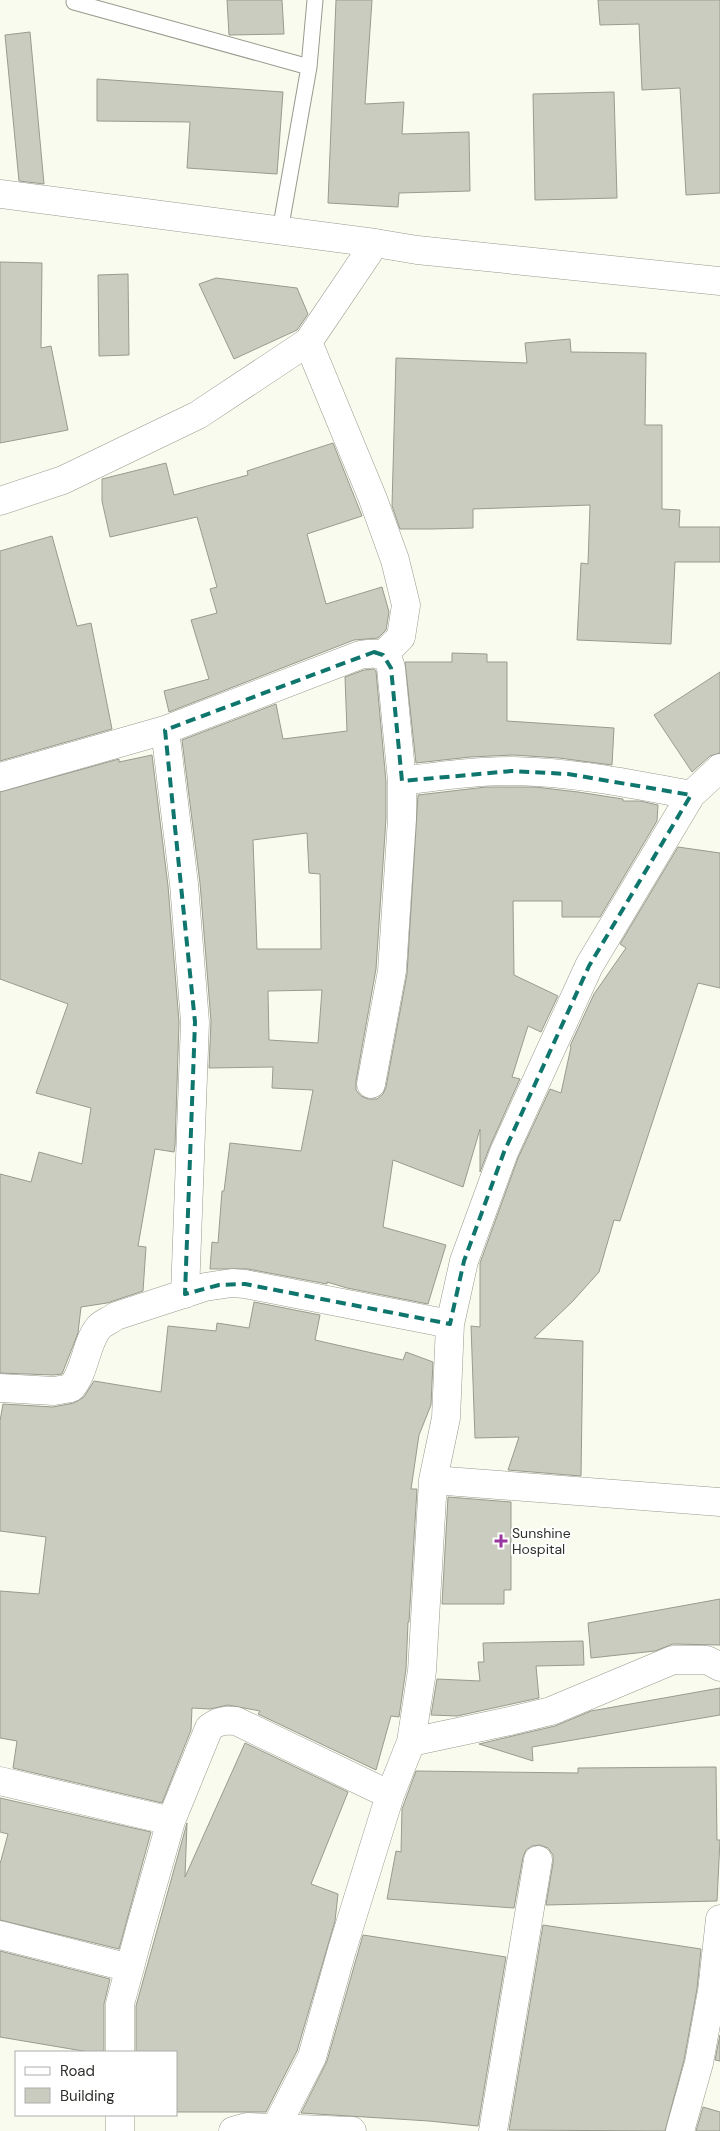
<svg xmlns="http://www.w3.org/2000/svg" width="720" height="2131" viewBox="0 0 720 2131" font-family="'DM Sans',sans-serif">
<style>
.building{fill:#caccbf;stroke:#999b8f;fill-rule:evenodd}
.lines{fill:none;stroke-linecap:round;stroke-linejoin:round}
.lane-casing{stroke:#989a8e;stroke-width:17}
.street-casing{stroke:#989a8e;stroke-width:29}
.secondary-casing{stroke:#989a8e;stroke-width:29}
.lane{stroke:#fff;stroke-width:15}
.street{stroke:#fff;stroke-width:28}
.secondary{stroke:#fff;stroke-width:28}
.marked{fill:none;stroke:#0f766e;stroke-width:4;stroke-dasharray:10 6;stroke-linejoin:round}
.poi-dot{fill:#97379f;stroke:#fff;stroke-width:2}
.labels{text-anchor:middle;stroke-width:4;stroke-linejoin:round;paint-order:stroke}
.poi-label{font-size:14px;fill:#30312c;stroke:#fff;text-anchor:start}
</style>
<rect width="100%" height="100%" fill="#f9fbee"/>
<path class="building" d="M227,0H282L284,34L229,35Z
M336,0H372L365,104L404,102L402,134L469,132L470,191L399,193L398,207L328,203Z
M598,0H720V193L686,195L680,88L642,90L639,24L600,25Z
M30,32L44,184L19,181L5,35Z
M97,79L283,92L277,174L187,168L190,122L97,121Z
M614,92L617,198L535,200L533,94Z
M0,262L42,263L41,348L51,346L68,430L0,443Z
M128,274L129,355L99,356L98,275Z
M216,278L297,288L308,314L297,330L234,359L199,284Z
M570,339L571,352L646,353L645,425H662V509L680,510L679,527H720V562H675L671,644L577,640L581,563L588,564L590,505L473,509V528L432,529H400L392,506L396,358L527,363L525,343Z
M333,443L362,516L307,534L326,604L382,587L389,612L386,630L378,638L354,640L169,712L164,691L209,679L191,620L217,613L210,589L217,587L197,517L110,537L102,501V479L166,463L174,495L248,475L247,471Z
M52,536L77,626L91,623L112,729L0,761V551Z
M452,653L487,654V662H507V721L614,728L612,765L559,758L513,755L470,757L416,763L405,662H452Z
M374,669L376,671L386,782V818L376,969L356,1081V1090L361,1096L368,1099H377L383,1094L386,1087L407,974L418,795L486,787H535L578,792L623,799V801H640L658,805L657,821L600,917H562V901H513L514,975L558,996L541,1032L528,1026L512,1077L520,1079L490,1146L480,1172V1129L463,1187L393,1160L383,1227L446,1245L428,1304L347,1288L327,1282V1284L248,1269H210L212,1242L218,1243L222,1191H224L230,1143L301,1151L313,1090L272,1088L273,1067L209,1068L211,1021L200,883L182,740L276,704L283,739L347,731L345,677L364,670ZM307,833L309,873L320,874L321,949H257L253,840ZM322,990L318,1043L269,1040L268,991Z
M720,672V753L710,756L692,772L654,715Z
M152,755L168,886L179,1022L175,1146L174,1152L155,1149L138,1246L146,1247L143,1291L107,1303L81,1307L78,1333L62,1374L53,1375L0,1373V1174L31,1182L39,1152L82,1164L91,1108L36,1093L68,1004L0,979V792L119,759V762Z
M678,847L720,853V988L698,983L620,1221L614,1220L599,1272L572,1302L534,1338L583,1341L581,1476L508,1470L519,1437L475,1438L471,1326L480,1327V1263L518,1158L550,1089L561,1093L571,1047L570,1046L594,994L626,948L620,944Z
M254,1302L320,1315L315,1340L403,1360L406,1352L433,1362L431,1405L419,1435L411,1489H417L409,1622H408L406,1669L399,1717L391,1716L376,1770L258,1714L260,1711L228,1705L210,1709L192,1708L191,1730L162,1803L13,1768L17,1741L0,1738V1591L39,1594L46,1537L0,1531V1421L3,1404L53,1407L74,1403L84,1397L94,1381L161,1392L168,1326L216,1331L217,1323L249,1328Z
M448,1497L511,1502V1590H504V1604H442Z
M720,1599V1645L673,1644L655,1651L591,1658L588,1623Z
M583,1641L584,1665L536,1666L539,1698L457,1716L431,1715L437,1679L480,1681L478,1662H484L483,1643Z
M720,1688V1715L532,1747L533,1761L479,1744L555,1726L591,1711Z
M245,1743L348,1792L311,1884L338,1894L335,1921L297,2051L266,2112H176V2052H136V2006L187,1823L185,1877Z
M716,1767L717,1840H720L717,1901L546,1905L553,1863V1855L548,1848L540,1845L532,1846L526,1850L523,1857L514,1908L387,1899L396,1851L401,1852L402,1809L416,1771L578,1773V1768Z
M0,1798L151,1832L119,1949L0,1920V1864L8,1834L0,1832Z
M543,1925L701,1949L697,1989L684,2060L665,2131L509,2130Z
M363,1935L506,1957L478,2126L429,2121L301,2113L327,2061Z
M0,1951L110,1979L104,2004V2052H89L0,2037Z
M720,2035V2061L715,2060Z
M703,2107L720,2112V2131H696Z"/>
<g class="lines">
<g class="lane-casing">
<path id="lane" d="M74,2L309,67
M280,231L309,67L315,0"/>
</g>
<g class="street-casing">
<path id="street" d="M0,194L375,243
M308,342L373,499L395,560L406,605L401,637L383,655
M0,501L63,480L198,415L308,342L375,243L417,250L720,281
M165,730L184,884L195,1022L185,1294
M0,777L165,730L360,655C374,653 387,651 391,668L402,781V819L392,971L371,1084
M402,781C439,776 475,771 513,771C573,772 632,784 691,795
M0,1388L54,1391L71,1388C86,1371 85,1344 99,1327C103,1323 111,1320 116,1316L205,1287L232,1283L245,1284L450,1324
M433,1480L720,1502
M411,1742L510,1721L551,1711L673,1660H707L720,1667
M0,1781L171,1821
M0,1935L130,1968
M120,2052V2004L141,1926L171,1821L209,1728C218,1721 224,1720 236,1721L390,1795
M120,2131V2115
M274,2131L312,2057L342,1950L390,1795L411,1742L422,1671L433,1480L446,1418L450,1324L464,1261L504,1152L589,966L691,795L720,768
M493,2131L538,1860
M680,2131L699,2063L712,1991L720,1919"/>
</g>
<g class="secondary-casing">
<path id="secondary" d="M233,2131L247,2127L352,2131"/>
</g>
<use href="#lane" class="lane"/>
<use href="#street" class="street"/>
<use href="#secondary" class="secondary"/>
</g>
<path class="marked" d="M374,652L383,655L391,668L402,781L512,771L568,774L691,795L589,966L504,1152L464,1261L450,1324L245,1284L219,1285L185,1294L195,1022L165,730Z"/>
<path class="poi-dot" d="M498.5 1533.5h5v5h5v5h-5v5h-5v-5h-5v-5h5z"/>
<g class="labels">
<g class="poi-label">
<text x="512" y="1538">Sunshine<tspan x="512" dy="16">Hospital</tspan></text>
</g>
</g>
<rect x="15" y="2051" width="162" height="65" fill="#ffffff" stroke="#acadab"/>
<rect x="25" y="2067" width="25" height="8" fill="#ffffff" stroke="#acadab"/>
<text x="60" y="2076" font-size="15" fill="#30312c">Road</text>
<rect x="25" y="2088" width="25" height="15" fill="#caccbf" stroke="#acadab"/>
<text x="60" y="2101" font-size="15" fill="#30312c">Building</text>
</svg>
